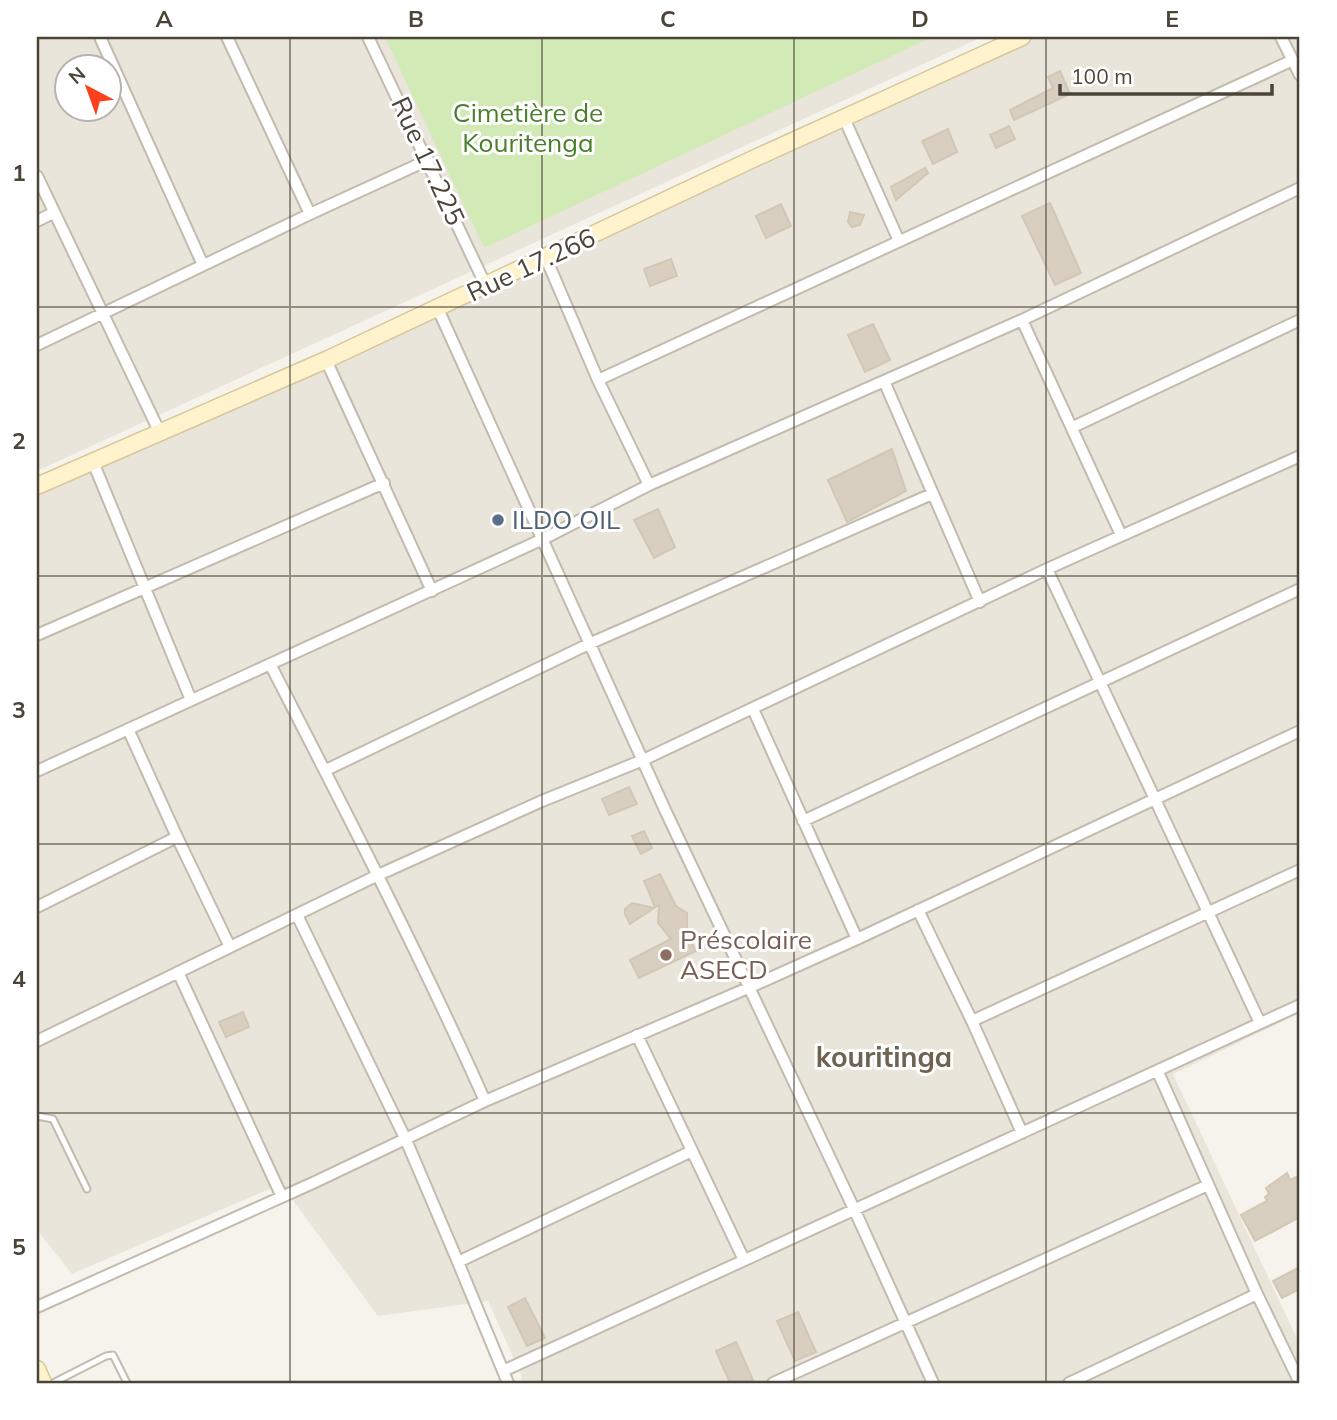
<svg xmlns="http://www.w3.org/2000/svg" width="1337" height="1420" viewBox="0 0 1337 1420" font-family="Mulish,sans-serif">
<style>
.residential{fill:#eae5da;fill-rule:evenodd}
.green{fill:#d2eab5}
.building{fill:#d8cfc1;stroke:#d3c7b4;stroke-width:2}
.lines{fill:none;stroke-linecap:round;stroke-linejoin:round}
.lane-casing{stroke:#c2bbae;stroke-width:9}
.street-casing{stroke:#c2bbae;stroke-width:14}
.secondary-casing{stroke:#d6c79b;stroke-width:19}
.lane{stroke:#fff;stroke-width:5}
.street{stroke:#fff;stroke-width:10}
.secondary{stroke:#fff3cd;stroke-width:16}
.grid{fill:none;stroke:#4b4439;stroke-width:2;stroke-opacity:0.55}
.service-dot{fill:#5c6f8a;stroke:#fff;stroke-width:2.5}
.education-dot{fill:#8d6e63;stroke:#fff;stroke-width:2.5}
.labels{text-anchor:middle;stroke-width:6;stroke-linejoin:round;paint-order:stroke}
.park-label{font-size:26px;fill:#4a7f2a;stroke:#fff}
.street-label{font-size:26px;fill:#4b4439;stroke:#fff}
.service-label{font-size:26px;fill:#4e5e75;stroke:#fff;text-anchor:start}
.education-label{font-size:26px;fill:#785e54;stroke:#fff;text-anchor:start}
.neighbourhood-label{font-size:28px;font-weight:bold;fill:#6e6250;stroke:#fff}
.neatline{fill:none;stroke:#4b4439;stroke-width:2.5}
.grid-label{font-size:23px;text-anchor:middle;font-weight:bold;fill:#4b4439}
</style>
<rect width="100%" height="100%" fill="#f6f3ec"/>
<path class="residential" d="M37,37H982L37,471ZM66,66H108V108H66Z
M1002,37H1300V1013L1173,1074L1300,1345V1383H521L522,1377L488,1301L378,1316L281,1184L72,1274L37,1230V492L532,255Z"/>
<path class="green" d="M385,37H932L484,248Z"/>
<path class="building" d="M1060,71L1070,94L1014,120L1010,110L1053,88L1048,77Z
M1009,126L1015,139L996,148L990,135Z
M948,129L957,152L933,164L922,141Z
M925,168L928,173L896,200L891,187Z
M1050,203L1081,273L1055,285L1022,216Z
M781,204L791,226L766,238L756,216Z
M850,212L864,215L860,225L852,227L848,222Z
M671,259L677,276L650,286L644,269Z
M873,324L890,360L865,372L848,335Z
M892,449L906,491L847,522L828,480Z
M658,509L675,547L654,558L634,520Z
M629,787L637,804L609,815L602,799Z
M644,831L652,848L641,854L632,836Z
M660,874L676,906L687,913V933L696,951L639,978L630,960L671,939L658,923L659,905L655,907L644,881Z
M632,903L654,908L630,924L625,914V909Z
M243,1012L249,1027L226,1037L219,1022Z
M1287,1173L1290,1180L1296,1177L1300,1185V1217L1255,1241L1241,1215L1267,1201L1265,1197L1269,1194L1266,1188Z
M1300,1267V1289L1282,1298L1273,1281Z
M525,1298L545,1338L527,1346L508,1307Z
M798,1312L816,1352L795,1361L777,1321Z
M736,1342L753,1380L747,1383H730L716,1351Z"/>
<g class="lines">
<g class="lane-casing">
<path id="lane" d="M37,1116L53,1119L87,1189
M53,1383L106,1356L113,1355L127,1383"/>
</g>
<g class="street-casing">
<path id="street" d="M100,37L203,265
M227,37L310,214
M368,37L486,286
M1281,37L1300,75
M844,118L899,241
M37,176L160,433
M37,221L53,213
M546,258L598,380L649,485
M438,309L666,812L855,1211L933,1383
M1022,320L1121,535
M37,345L310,214L428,160
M326,360L432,591
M598,380L1293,60
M884,381L980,602
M1073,427L1300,320
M93,462L191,700
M1047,569L1260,1023
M37,635L384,483
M270,664C344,808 419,953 485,1101
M753,709L857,939
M326,770L591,643L932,494
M37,771L543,539L649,485L1022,320L1300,188
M803,821L1300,589
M177,837L230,947
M37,907L177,837L128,729
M918,910L972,1021L1022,1133
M297,915L406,1140L458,1262L692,1151
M178,972L282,1197
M972,1021L1300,870
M637,1035L744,1260
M37,1041L376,876L542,801L643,760L1047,569L1300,456
M1158,1072L1257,1294L1300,1383
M458,1262L508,1383
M37,1307L315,1182L485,1101L748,988L857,939L1300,731
M503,1371L1300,1005
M773,1383L1208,1185
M1069,1383L1257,1294"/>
</g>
<g class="secondary-casing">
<path id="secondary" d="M37,486L326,360L753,159L1022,37
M37,1369L43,1383"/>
</g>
<use href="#lane" class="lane"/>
<use href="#street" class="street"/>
<use href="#secondary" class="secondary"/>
</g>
<path class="grid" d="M290,37V1383M542,37V1383M794,37V1383M1046,37V1383M37,307H1300M37,576H1300M37,844H1300M37,1113H1300"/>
<circle class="service-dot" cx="498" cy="520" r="7"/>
<circle class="education-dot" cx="666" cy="955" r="7"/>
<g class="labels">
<g class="park-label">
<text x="528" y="122">Cimetière de<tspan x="528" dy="30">Kouritenga</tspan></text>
</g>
<g class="street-label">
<text transform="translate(428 161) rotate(65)" y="9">Rue 17.225</text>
<text transform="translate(531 265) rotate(-25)" y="9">Rue 17.266</text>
</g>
<g class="service-label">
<text x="512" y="529">ILDO OIL</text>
</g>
<g class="education-label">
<text x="680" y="949">Préscolaire<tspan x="680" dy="30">ASECD</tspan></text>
</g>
<g class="neighbourhood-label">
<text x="884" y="1067">kouritinga</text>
</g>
</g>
<rect width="1337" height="1420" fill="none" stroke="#ffffff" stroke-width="77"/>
<g transform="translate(88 88) rotate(319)"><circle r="33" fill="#ffffff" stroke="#b7b4b0" stroke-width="2"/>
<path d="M0-5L12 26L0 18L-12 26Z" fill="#fc3f1d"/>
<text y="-10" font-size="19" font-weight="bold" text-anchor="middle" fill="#4b4439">N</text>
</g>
<path d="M1060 84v10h212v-10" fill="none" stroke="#4b4439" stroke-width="3.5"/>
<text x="1071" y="84" font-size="21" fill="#4b4439" stroke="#ffffff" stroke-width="5" paint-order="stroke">100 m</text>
<rect x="38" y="38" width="1260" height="1344" class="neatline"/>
<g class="grid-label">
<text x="164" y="27">A</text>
<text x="416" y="27">B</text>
<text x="668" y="27">C</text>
<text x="920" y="27">D</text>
<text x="1172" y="27">E</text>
<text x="19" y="181">1</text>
<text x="19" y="449">2</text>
<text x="19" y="718">3</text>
<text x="19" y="987">4</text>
<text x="19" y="1255">5</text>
</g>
</svg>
